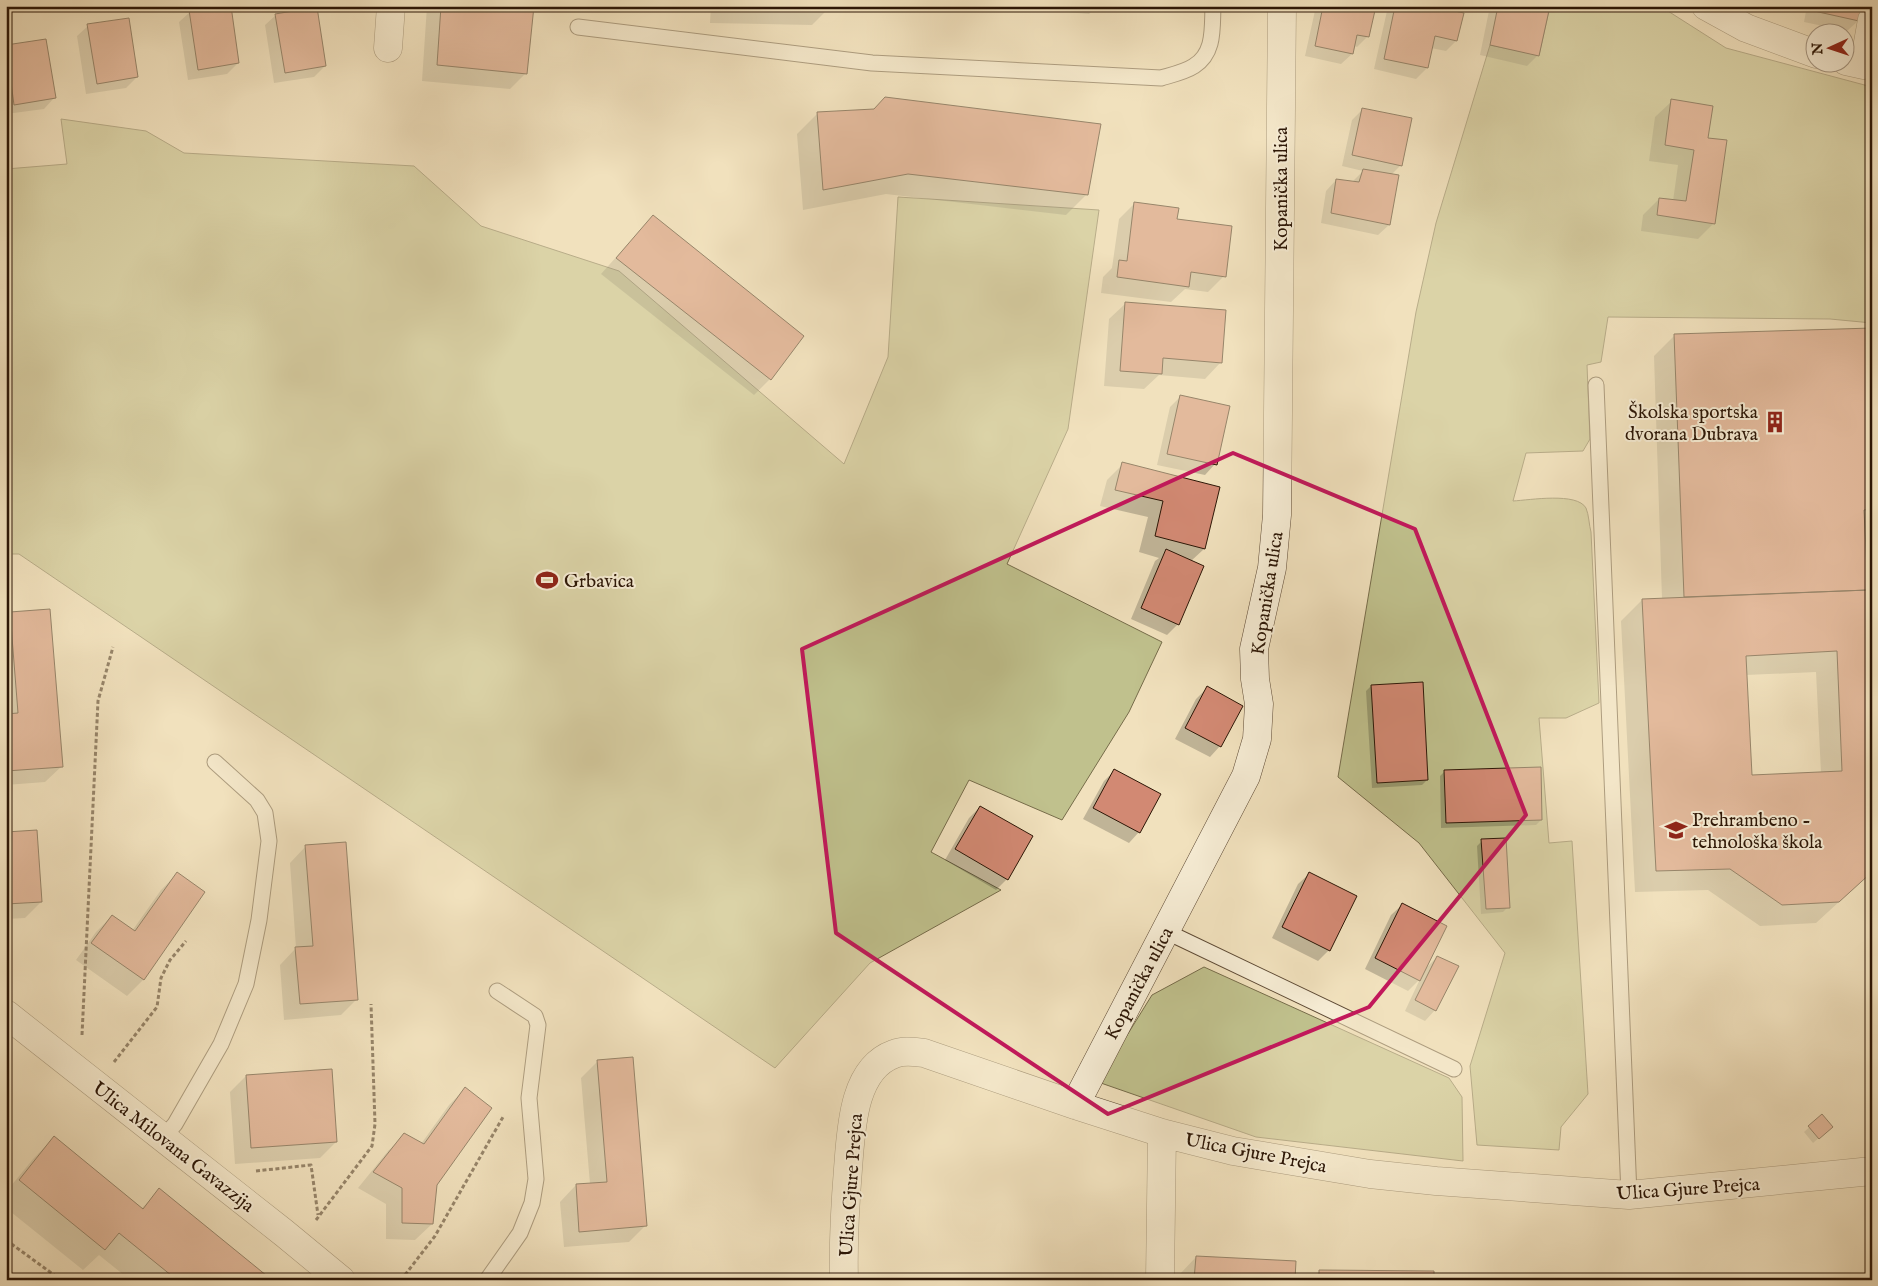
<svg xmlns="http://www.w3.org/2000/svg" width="1878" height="1286" viewBox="0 0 1878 1286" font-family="'IM FELL English',serif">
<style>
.green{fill:#c0c18d;stroke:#766c4a}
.shadow{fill:#0003;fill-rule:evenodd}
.building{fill:#d28973;stroke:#2c1606;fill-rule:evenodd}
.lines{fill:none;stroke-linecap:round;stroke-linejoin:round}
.service-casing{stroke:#5d4934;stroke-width:17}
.minor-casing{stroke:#5d4934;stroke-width:29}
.path{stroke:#2c1606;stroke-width:3;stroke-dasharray:4 2.5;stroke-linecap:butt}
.service{stroke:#f6ecd4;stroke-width:15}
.minor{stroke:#f6ecd4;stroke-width:28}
.marked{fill:none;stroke:#c2185b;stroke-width:4;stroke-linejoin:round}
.labels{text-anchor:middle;stroke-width:4;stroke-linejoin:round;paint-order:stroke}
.street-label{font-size:19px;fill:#2c1606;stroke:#f6ecd4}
.poi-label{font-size:19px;fill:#2c1606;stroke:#f6ecd4;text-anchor:start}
</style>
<rect width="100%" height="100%" fill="#f1e1bd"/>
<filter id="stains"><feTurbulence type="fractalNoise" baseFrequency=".004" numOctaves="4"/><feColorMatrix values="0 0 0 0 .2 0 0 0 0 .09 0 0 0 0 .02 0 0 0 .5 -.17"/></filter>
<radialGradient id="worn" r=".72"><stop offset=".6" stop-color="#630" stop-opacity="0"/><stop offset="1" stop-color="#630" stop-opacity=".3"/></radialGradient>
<path class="green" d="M1550,6H1660L1726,48L1872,87V323L1830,319L1608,317L1601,362L1587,365L1590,439L1583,451L1526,453L1513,501C1530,500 1577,492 1586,508C1589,515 1589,525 1591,532L1599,703L1566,718H1539L1549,843L1572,841L1588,1094L1561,1127L1559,1150L1477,1145L1470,1066L1505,953L1419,843L1338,777L1416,312L1436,223L1490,45L1539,55Z
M61,119L146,131L184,153L414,166L481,226L619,271L844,464L888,357L898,197L1099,210L1068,429L1007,564L1162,642L1129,712L1062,820L969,780L931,852L1001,890L870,963L775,1068L19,554H6V169L67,164Z
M1204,967L1449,1078L1462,1097L1463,1161L1256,1137L1098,1082L1152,995Z"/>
<path class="shadow" d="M427,6H532L526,73L510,89L422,81Z
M711,6H831L812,25L710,23Z
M998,6H1097L1089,14Z
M1316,6H1374L1368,36L1357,47L1354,46L1352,54L1341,64L1305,56Z
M1391,6H1426L1456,41L1446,51L1431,48L1427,68L1416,79L1374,69L1387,11Z
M1490,6H1549L1538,55L1527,66L1480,55Z
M1807,6H1861L1858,21L1847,31L1804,22Z
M190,12L238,63L227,74L188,80L179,22Z
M276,15L325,66L314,77L274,83L265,25Z
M88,26L137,77L126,88L86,94L77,36Z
M6,47L54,98L44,109L6,114Z
M1672,101L1707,139L1714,223L1698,239L1641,231L1643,215L1659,199L1673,201L1678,165L1649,161L1655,117Z
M1363,109L1410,119L1400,166L1391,175L1389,225L1378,235L1321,223L1326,191L1336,180L1352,182L1363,171L1342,166L1352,120Z
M818,113L1087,194L1066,215L886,194L803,210L797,134Z
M1135,203L1176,220L1224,276L1208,292L1185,289L1171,302L1101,293L1103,277L1112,268L1119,219Z
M653,216L770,379L754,395L601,274Z
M1126,303L1221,362L1205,379L1159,375L1144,389L1104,386L1109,319Z
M1872,330V530H1864L1867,591H1872V878H1865L1816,923L1760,926L1708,890L1635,892L1621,621L1642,600L1662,599L1654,356L1675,335ZM1816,672L1821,773L1751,776L1746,675Z
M1181,396L1215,464L1205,475L1157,465L1170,407Z
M1123,464L1219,488L1204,549L1191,561L1178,624L1167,635L1131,619L1155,561L1159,558L1139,552L1148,517L1100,506L1107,480Z
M49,610L62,766L45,782L6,785V617L10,613Z
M1371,686L1427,780L1422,785L1372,788L1366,691Z
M1207,688L1220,746L1210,757L1175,739L1196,699Z
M1115,770L1139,832L1129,843L1083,819L1104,781Z
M1445,771L1541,820L1536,825L1441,828L1440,776Z
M980,807L1007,879L996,890L945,860L969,818Z
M6,834L41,902L25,918L6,919Z
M1482,841L1508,907L1503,912L1481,914L1477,846Z
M306,846L357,999L341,1015L284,1020L280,965L296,948L290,863Z
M177,874L204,892L143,980L127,996L76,960L96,932L112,916L132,931L161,890Z
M1309,874L1329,950L1318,961L1272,938L1298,884Z
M1402,905L1425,969L1437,957L1435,1010L1425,1021L1405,1011L1420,979L1408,991L1365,969L1391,915Z
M598,1061L645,1226L629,1242L564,1247L560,1202L576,1185L590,1184L581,1078Z
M246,1076L336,1142L320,1158L235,1164L230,1092Z
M465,1089L435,1184L432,1224L415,1240L386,1239V1204L358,1188L388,1151L405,1135L421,1144L449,1105Z
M1822,1116L1826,1132L1813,1143L1804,1132Z
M54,1138L141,1209L160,1190L270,1280H130L99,1255L83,1270L6,1208V1192L33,1159Z
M1196,1257L1293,1280H1179L1180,1274Z
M1320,1271L1433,1280H1311Z"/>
<path class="building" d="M215,6H231L239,63L198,70L189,10Z
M441,6H534L527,74L437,65Z
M1323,6H1376L1369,37L1357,35L1353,54L1315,46Z
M1395,6H1432L1464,13L1457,41L1435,36L1428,68L1384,59Z
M1498,6H1550L1539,56L1490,45Z
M1815,6H1862L1859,21L1814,11Z
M317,7L326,66L285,73L275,14Z
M129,18L138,77L97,84L87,24Z
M46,39L56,98L14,105L6,45Z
M885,97L1101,124L1088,195L908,174L823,190L817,112L874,109Z
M1671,99L1713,106L1708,138L1727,140L1715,224L1657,215L1659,198L1686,201L1694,150L1665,145Z
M1362,108L1412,118L1402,166L1352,155Z
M1363,169L1399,175L1390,225L1331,213L1336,179L1359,182Z
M1134,202L1179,208L1177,219L1232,226L1226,277L1191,272L1189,287L1117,277L1119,260L1127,261Z
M653,215L804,336L771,380L616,258Z
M1125,302L1226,310L1222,363L1163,358L1162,374L1120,371Z
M1872,328V509L1864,510L1868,590L1684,597L1674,334Z
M1180,395L1230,406L1217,465L1167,454Z
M1122,462L1220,487L1205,549L1155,536L1163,501L1115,490Z
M1166,549L1204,566L1179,625L1141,608Z
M1868,590H1872V872L1839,902L1782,905L1730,869L1656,871L1642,599ZM1837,651L1842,771L1752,775L1746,656Z
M50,609L63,767L6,771V714L18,713L10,612Z
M1423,682L1428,780L1377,783L1371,685Z
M1207,686L1243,706L1221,747L1185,728Z
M1541,767L1542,820L1446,823L1444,770Z
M1114,769L1161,794L1140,833L1093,808Z
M980,806L1033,836L1008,880L955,849Z
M37,830L42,902L6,904V832Z
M1506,838L1510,908L1486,909L1481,839Z
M346,842L358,1000L300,1004L295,947L313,946L305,845Z
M177,872L205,892L144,980L91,943L112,915L135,931Z
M1309,872L1357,896L1330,951L1282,927Z
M1402,903L1447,926L1420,981L1375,958Z
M1437,956L1459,966L1436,1011L1415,1000Z
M633,1057L647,1226L579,1232L576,1184L607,1182L597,1060Z
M332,1069L337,1142L251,1148L246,1075Z
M465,1087L492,1108L437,1185L433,1224L402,1223V1188L373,1172L404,1133L424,1144Z
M1822,1114L1833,1127L1819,1139L1808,1126Z
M54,1136L143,1209L159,1188L272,1280H177L119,1233L105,1250L19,1180Z
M1196,1256L1296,1261L1295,1280H1194Z
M1319,1270L1434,1271V1280H1319Z"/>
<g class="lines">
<g class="service-casing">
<path id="service" d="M578,27L872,63L1161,78C1171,75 1185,72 1194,66C1215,53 1212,28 1213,6
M1596,385L1629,1195
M1165,931L1454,1069
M163,1138L175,1124L221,1044L246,984L259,920L269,841L265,813L257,800L215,762
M487,1280L520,1233L532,1203L536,1179L529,1098L538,1025L535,1016L497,991"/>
</g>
<g class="minor-casing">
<path id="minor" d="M1706,6L1746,28L1816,54
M388,48L391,6
M1846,61L1864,65L1872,20
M6,1014L284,1233L341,1280
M1075,1105L1246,776L1257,739L1259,704L1255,679L1254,649L1272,568L1277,515L1282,6
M844,1280C843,1242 845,1206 848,1169C851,1132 852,1069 894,1054C904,1050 914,1052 924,1053L1075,1105L1162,1133L1233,1151L1370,1174L1436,1181L1629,1195L1872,1171
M1160,1280L1162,1133"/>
</g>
<path class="path" d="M82,1035L98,701L113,647
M114,1062L157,1007L161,978L170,960L186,941
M256,1171L311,1165L318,1215
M316,1220L372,1146L375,1124L371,1004
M6,1240L61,1280
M401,1280L435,1236L503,1117"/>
<use href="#service" class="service"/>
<use href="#minor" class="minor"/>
</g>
<path d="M0 0H1878V1286H0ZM1233,453L1415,529L1526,815L1369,1007L1108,1114L836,933L802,649Z" fill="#f1e1bd" fill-opacity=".55" fill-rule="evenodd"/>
<path class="marked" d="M1233,453L1415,529L1526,815L1369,1007L1108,1114L836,933L802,649Z"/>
<defs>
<g id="building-bare" transform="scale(1.725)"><path d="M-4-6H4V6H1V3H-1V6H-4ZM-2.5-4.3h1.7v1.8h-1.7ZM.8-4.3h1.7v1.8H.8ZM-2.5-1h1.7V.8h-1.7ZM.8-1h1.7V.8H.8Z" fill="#8f2418" stroke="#f6ecd4" stroke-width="2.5" paint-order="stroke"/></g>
<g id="stadium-bare" transform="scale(1.725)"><path d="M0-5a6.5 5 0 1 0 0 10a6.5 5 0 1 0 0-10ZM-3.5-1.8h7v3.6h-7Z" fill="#8f2418" stroke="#f6ecd4" stroke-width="2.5" paint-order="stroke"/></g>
<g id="school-bare" transform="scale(1.725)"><path d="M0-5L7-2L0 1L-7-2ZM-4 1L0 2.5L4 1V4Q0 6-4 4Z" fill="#8f2418" stroke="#f6ecd4" stroke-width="2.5" paint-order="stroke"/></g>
</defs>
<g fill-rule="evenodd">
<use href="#building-bare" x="1775" y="422"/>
<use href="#stadium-bare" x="547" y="580"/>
<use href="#school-bare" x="1676" y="830"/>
</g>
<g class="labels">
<g class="street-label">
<text transform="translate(1280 189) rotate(-90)" y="7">Kopanička ulica</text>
<text transform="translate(1266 593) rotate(-81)" y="7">Kopanička ulica</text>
<text transform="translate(1138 983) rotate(-62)" y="7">Kopanička ulica</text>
<text transform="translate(174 1146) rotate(38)" y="7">Ulica Milovana Gavazzija</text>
<text transform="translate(1256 1152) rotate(11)" y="7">Ulica Gjure Prejca</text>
<text transform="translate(850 1185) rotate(-86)" y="7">Ulica Gjure Prejca</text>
<text transform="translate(1688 1188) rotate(-4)" y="7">Ulica Gjure Prejca</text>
</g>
<g class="poi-label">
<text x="1758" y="418" text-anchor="end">Školska sportska<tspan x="1758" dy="22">dvorana Dubrava</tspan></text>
<text x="564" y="587">Grbavica</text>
<text x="1692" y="826">Prehrambeno -<tspan x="1692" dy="22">tehnološka škola</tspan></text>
</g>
</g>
<rect width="1878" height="1286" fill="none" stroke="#f1e1bd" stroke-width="25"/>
<rect x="8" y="8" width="1863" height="1271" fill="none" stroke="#2c1606" stroke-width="2.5"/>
<rect x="12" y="12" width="1853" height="1261" fill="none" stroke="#2c1606"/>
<g transform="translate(1830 48) rotate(267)"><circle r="24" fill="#f6ecd4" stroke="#a59682"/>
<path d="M0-4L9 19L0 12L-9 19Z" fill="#8f2418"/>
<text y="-8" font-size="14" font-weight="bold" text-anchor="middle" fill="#2c1606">N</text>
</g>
<rect width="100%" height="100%" filter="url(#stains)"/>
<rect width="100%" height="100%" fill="url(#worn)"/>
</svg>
